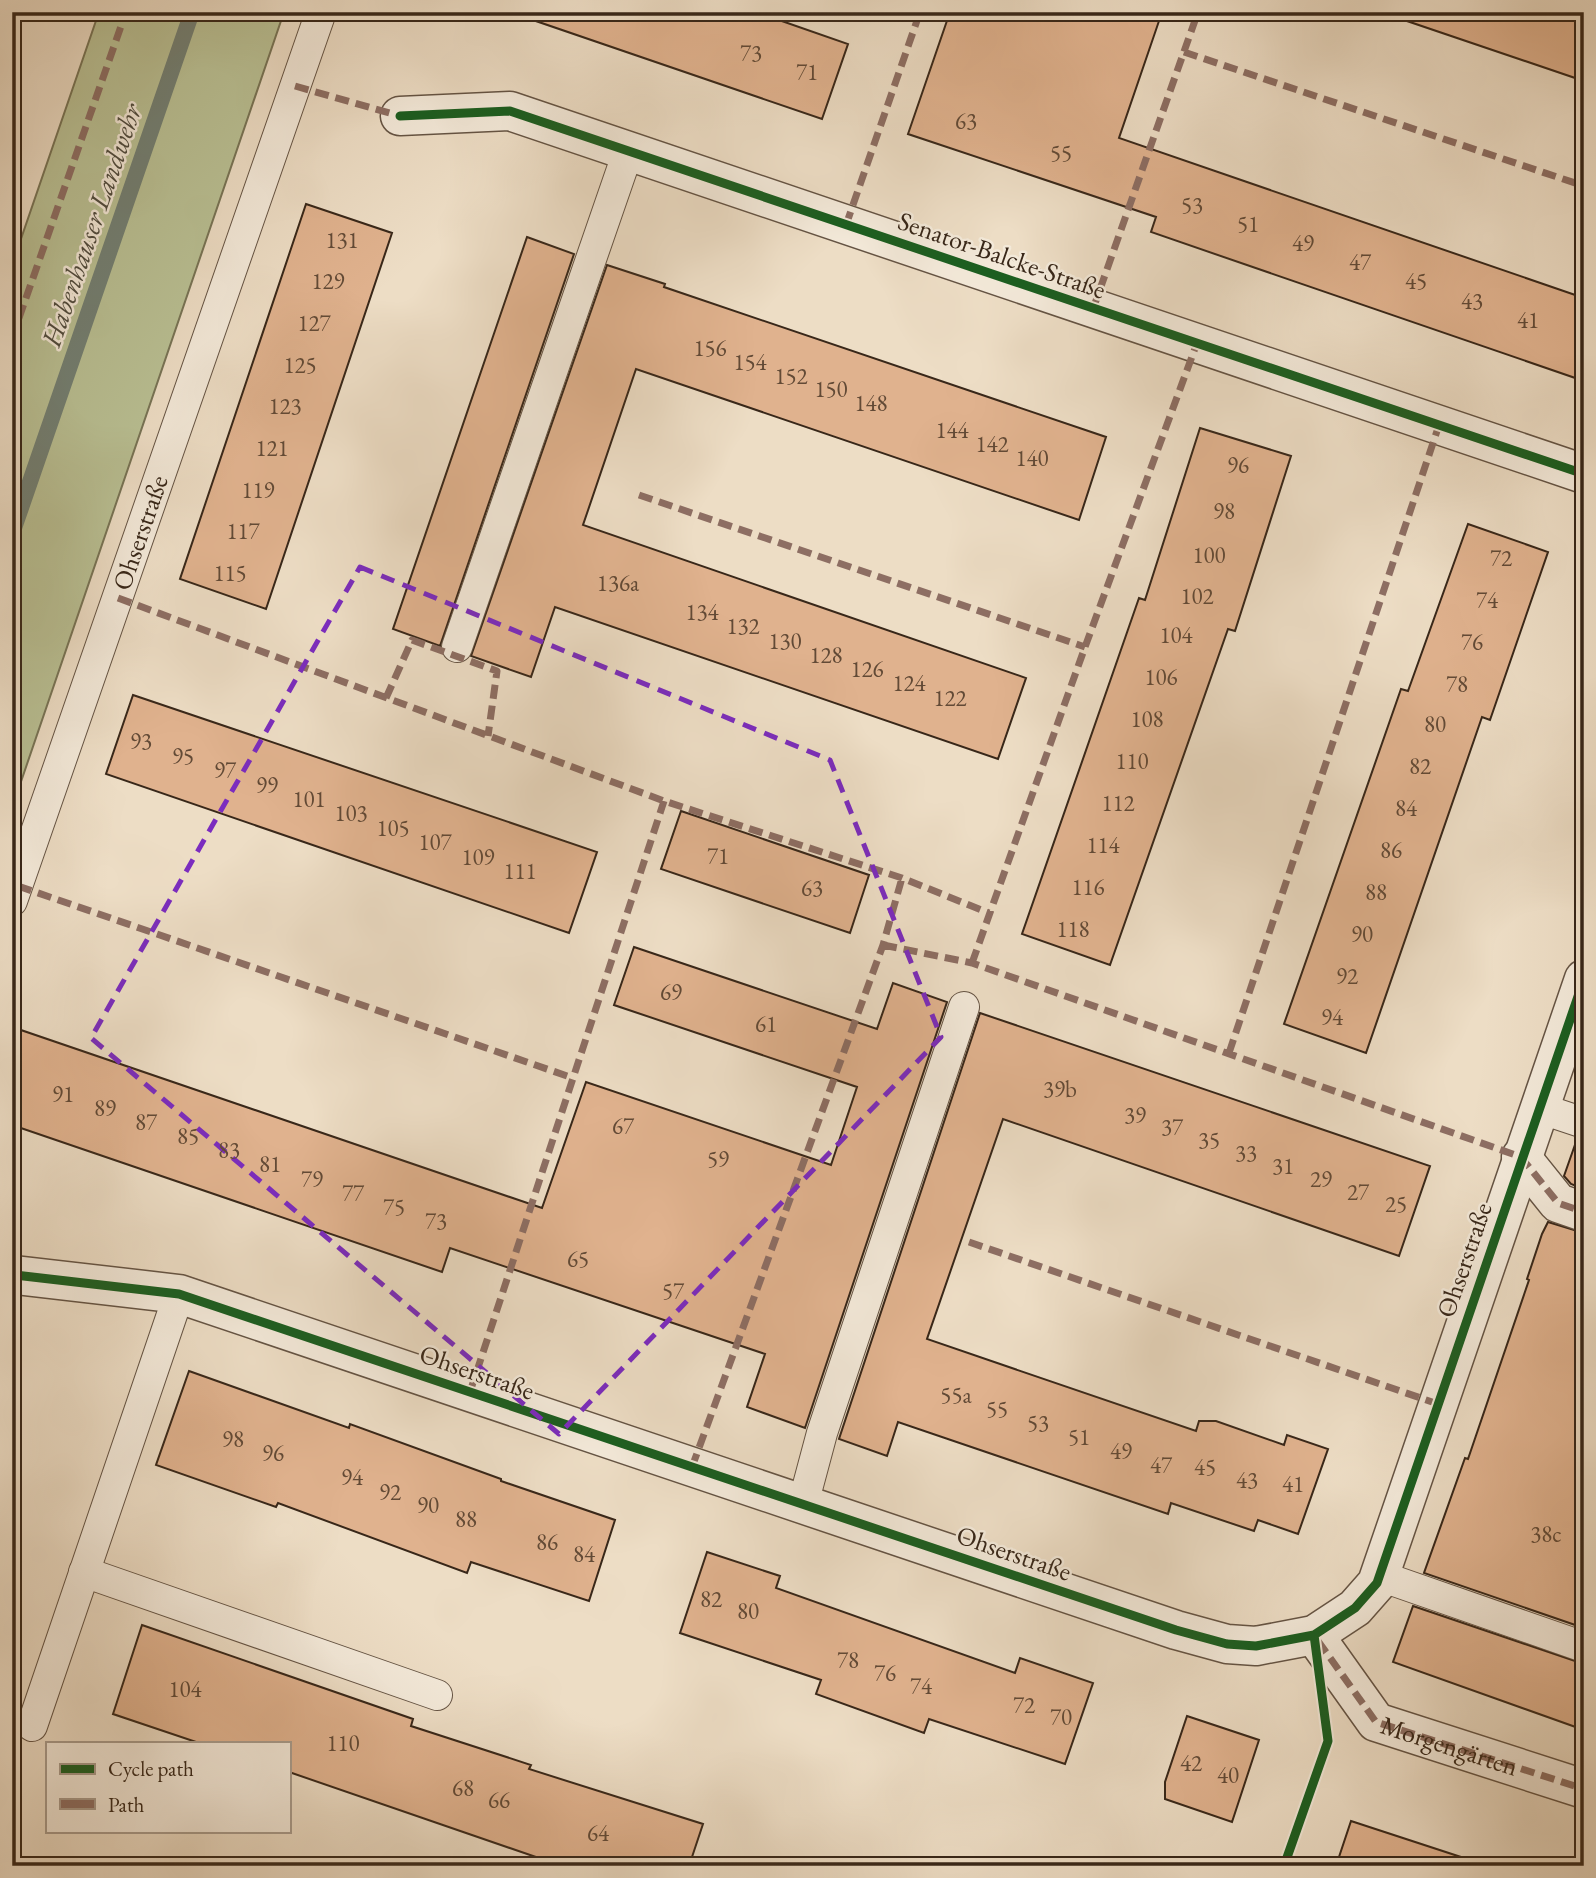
<svg xmlns="http://www.w3.org/2000/svg" width="1596" height="1878" viewBox="0 0 1596 1878" font-family="'EB Garamond',serif">
<style>
.green{fill:#b9c094;stroke:#787456;stroke-width:2}
.lines{fill:none;stroke-linecap:round;stroke-linejoin:round}
.stream{stroke:#738074;stroke-width:16}
.building{fill:#e0b28e;stroke:#382719;stroke-width:2}
.service-casing{stroke:#655444;stroke-width:32}
.minor-casing{stroke:#655444;stroke-width:41}
.service{stroke:#f3e9d9;stroke-width:30}
.minor{stroke:#f3e9d9;stroke-width:38}
.quiet{stroke:#8d6e63;stroke-width:7;stroke-dasharray:14 7;stroke-linecap:butt}
.cycleway-casing{stroke:#f3e9d9;stroke-width:13}
.cycleway{stroke:#1b5e20;stroke-width:9}
.marked{fill:none;stroke:#7b2cbf;stroke-width:5;stroke-dasharray:14 9;stroke-linejoin:round}
.labels{text-anchor:middle;stroke-width:5;stroke-linejoin:round;paint-order:stroke}
.number-label{font-size:23px;fill:#624a36}
.street-label{font-size:26px;fill:#382719;stroke:#f3e9d9}
.water-label{font-size:28px;font-style:italic;fill:#504c3f;stroke:#f3e9d9}
</style>
<rect width="100%" height="100%" fill="#edddc5"/>
<filter id="stains"><feTurbulence type="fractalNoise" baseFrequency=".00286" numOctaves="4"/><feColorMatrix values="0 0 0 0 .2 0 0 0 0 .09 0 0 0 0 .02 0 0 0 .5 -.17"/></filter>
<radialGradient id="worn" r=".72"><stop offset=".6" stop-color="#630" stop-opacity="0"/><stop offset="1" stop-color="#630" stop-opacity=".3"/></radialGradient>
<path class="green" d="M99,12H284L12,808V265Z"/>
<g class="lines">
<path class="stream" d="M12,534L192,12"/>
</g>
<path class="building" d="M532,12H756L848,44L822,119L530,19Z
M950,12H1132L1159,21L1119,138L1584,298V381L1151,232L1156,217L908,134Z
M1406,12H1584V81L1404,20Z
M306,204L392,233L266,609L180,579Z
M527,237L574,254L440,646L393,629Z
M607,265L665,284L664,287L1106,437L1079,520L636,369L583,525L1026,678L998,759L555,607L531,677L471,656Z
M1200,428L1291,456L1235,631L1228,629L1110,965L1022,934L1139,598L1145,600Z
M1468,524L1548,552L1490,720L1482,717L1366,1053L1284,1024L1401,689L1408,691Z
M133,695L597,852L569,933L106,774Z
M681,811L869,875L850,933L661,869Z
M634,947L877,1029L893,983L947,1002L805,1428L747,1407L765,1354L450,1248L442,1272L12,1125V1027L542,1208L586,1082L831,1165L857,1087L614,1005Z
M980,1013L1430,1166L1399,1256L1003,1119L927,1339L1196,1431L1199,1421H1216L1284,1445L1287,1435L1328,1449L1298,1534L1258,1520L1254,1531L1171,1503L1168,1514L898,1422L887,1456L839,1439Z
M1577,1139L1584,1140V1189L1571,1184L1564,1176Z
M1548,1222L1584,1233V1628L1424,1573L1465,1458L1468,1459L1529,1280L1527,1279L1542,1234Z
M189,1371L349,1428L350,1424L501,1479V1481L615,1520L589,1601L471,1562L467,1573L278,1503L276,1507L156,1465Z
M707,1552L780,1576L776,1588L1015,1673L1020,1658L1093,1683L1065,1764L929,1719L924,1733L816,1694L821,1680L680,1633Z
M1413,1606L1584,1664V1730L1393,1662Z
M142,1625L413,1719L411,1726L531,1765L529,1769L703,1824L689,1866H562L289,1772V1743H199L113,1714Z
M1187,1716L1259,1740L1232,1822L1165,1799V1782Z
M1351,1821L1464,1858L1462,1866H1336Z"/>
<g class="lines">
<g class="service-casing">
<g id="service">
<path d="M457,647L628,152"/>
<path id="s1" d="M12,901L321,12"/>
<path d="M1539,1108L1584,1123"/>
<path d="M803,1504L822,1433L964,1007"/>
<path d="M84,1572L437,1695"/>
<path d="M1380,1576L1584,1647"/>
<path d="M32,1726L179,1294"/>
</g>
</g>
<g class="minor-casing">
<g id="minor">
<path d="M400,116L510,111L1584,474"/>
<path d="M1521,1157L1558,1203L1584,1212"/>
<path d="M15,1275L179,1294L1176,1630L1227,1644L1256,1646L1314,1635L1355,1608L1377,1583L1584,979"/>
<path id="s2" d="M1314,1635L1376,1722L1584,1789"/>
</g>
</g>
<use href="#service" class="service"/>
<use href="#minor" class="minor"/>
<path class="quiet" d="M1184,52L1584,186
M295,86L400,116
M846,225L920,12
M1093,309L1198,12
M12,338L126,12
M639,495L1085,647
M118,598L664,801L902,878L989,913
M386,698L412,640L497,671L488,736
M18,886L573,1078
M883,945L972,963L1521,1157L1558,1203L1584,1212
M972,963L1085,647L1197,343
M1229,1053L1439,425
M969,1242L1438,1404
M470,1392L664,801
M692,1467L883,945L902,878
M1318,1641L1376,1722L1584,1789"/>
<g class="cycleway-casing">
<path id="cycleway" d="M400,116L510,111L1584,474
M15,1275L179,1294L1176,1630L1227,1644L1256,1646L1314,1635L1355,1608L1377,1583L1584,979
M1284,1866L1328,1741L1314,1635"/>
</g>
<use href="#cycleway" class="cycleway"/>
</g>
<path class="marked" d="M360,567L830,760L941,1037L559,1434L91,1038Z"/>
<g class="labels">
<g class="number-label">
<text x="751" y="61">73</text>
<text x="807" y="80">71</text>
<text x="966" y="129">63</text>
<text x="1061" y="161">55</text>
<text x="1192" y="213">53</text>
<text x="1248" y="232">51</text>
<text x="342" y="248">131</text>
<text x="1303" y="251">49</text>
<text x="1360" y="270">47</text>
<text x="328" y="289">129</text>
<text x="1416" y="289">45</text>
<text x="1472" y="309">43</text>
<text x="1528" y="328">41</text>
<text x="314" y="331">127</text>
<text x="710" y="356">156</text>
<text x="750" y="370">154</text>
<text x="300" y="373">125</text>
<text x="791" y="384">152</text>
<text x="831" y="397">150</text>
<text x="871" y="411">148</text>
<text x="285" y="414">123</text>
<text x="952" y="438">144</text>
<text x="992" y="452">142</text>
<text x="272" y="456">121</text>
<text x="1032" y="466">140</text>
<text x="1238" y="473">96</text>
<text x="258" y="498">119</text>
<text x="1224" y="519">98</text>
<text x="243" y="539">117</text>
<text x="1209" y="563">100</text>
<text x="1501" y="566">72</text>
<text x="230" y="581">115</text>
<text x="618" y="591">136a</text>
<text x="1197" y="604">102</text>
<text x="1487" y="608">74</text>
<text x="702" y="620">134</text>
<text x="743" y="634">132</text>
<text x="1176" y="643">104</text>
<text x="785" y="649">130</text>
<text x="1472" y="650">76</text>
<text x="826" y="663">128</text>
<text x="867" y="677">126</text>
<text x="1161" y="685">106</text>
<text x="909" y="691">124</text>
<text x="1457" y="692">78</text>
<text x="950" y="706">122</text>
<text x="1147" y="727">108</text>
<text x="1435" y="732">80</text>
<text x="141" y="749">93</text>
<text x="183" y="764">95</text>
<text x="1132" y="769">110</text>
<text x="1420" y="774">82</text>
<text x="225" y="778">97</text>
<text x="267" y="793">99</text>
<text x="309" y="807">101</text>
<text x="1118" y="811">112</text>
<text x="1406" y="816">84</text>
<text x="351" y="821">103</text>
<text x="393" y="836">105</text>
<text x="435" y="850">107</text>
<text x="1103" y="853">114</text>
<text x="1391" y="858">86</text>
<text x="718" y="864">71</text>
<text x="478" y="865">109</text>
<text x="520" y="879">111</text>
<text x="1088" y="895">116</text>
<text x="812" y="896">63</text>
<text x="1376" y="900">88</text>
<text x="1073" y="937">118</text>
<text x="1362" y="942">90</text>
<text x="1347" y="984">92</text>
<text x="671" y="1000">69</text>
<text x="1332" y="1025">94</text>
<text x="766" y="1032">61</text>
<text x="1060" y="1097">39b</text>
<text x="63" y="1102">91</text>
<text x="105" y="1116">89</text>
<text x="1135" y="1123">39</text>
<text x="146" y="1130">87</text>
<text x="623" y="1134">67</text>
<text x="1172" y="1135">37</text>
<text x="188" y="1144">85</text>
<text x="1209" y="1148">35</text>
<text x="229" y="1158">83</text>
<text x="1246" y="1161">33</text>
<text x="718" y="1167">59</text>
<text x="270" y="1172">81</text>
<text x="1283" y="1174">31</text>
<text x="312" y="1187">79</text>
<text x="1321" y="1187">29</text>
<text x="1358" y="1200">27</text>
<text x="353" y="1201">77</text>
<text x="1396" y="1212">25</text>
<text x="394" y="1215">75</text>
<text x="436" y="1229">73</text>
<text x="578" y="1267">65</text>
<text x="673" y="1299">57</text>
<text x="956" y="1403">55a</text>
<text x="997" y="1417">55</text>
<text x="1038" y="1431">53</text>
<text x="1079" y="1445">51</text>
<text x="233" y="1447">98</text>
<text x="1121" y="1459">49</text>
<text x="273" y="1461">96</text>
<text x="1161" y="1473">47</text>
<text x="1205" y="1475">45</text>
<text x="352" y="1485">94</text>
<text x="1247" y="1488">43</text>
<text x="1293" y="1492">41</text>
<text x="390" y="1500">92</text>
<text x="428" y="1513">90</text>
<text x="466" y="1527">88</text>
<text x="1546" y="1542">38c</text>
<text x="547" y="1550">86</text>
<text x="584" y="1562">84</text>
<text x="711" y="1607">82</text>
<text x="748" y="1619">80</text>
<text x="848" y="1668">78</text>
<text x="885" y="1681">76</text>
<text x="921" y="1694">74</text>
<text x="185" y="1697">104</text>
<text x="1024" y="1713">72</text>
<text x="1061" y="1725">70</text>
<text x="343" y="1751">110</text>
<text x="1191" y="1771">42</text>
<text x="1228" y="1783">40</text>
<text x="463" y="1796">68</text>
<text x="499" y="1808">66</text>
<text x="598" y="1841">64</text>
</g>
<g class="street-label">
<text transform="translate(1002 255) rotate(19)" y="9">Senator-Balcke-Straße</text>
<text dy="9" stroke="none"><textPath href="#s1" startOffset="390">Ohserstraße</textPath></text>
<text transform="translate(1464 1260) rotate(-71)" y="9">Ohserstraße</text>
<text transform="translate(477 1372) rotate(19)" y="9">Ohserstraße</text>
<text transform="translate(1014 1553) rotate(19)" y="9">Ohserstraße</text>
<text dy="9" stroke="none"><textPath href="#s2" startOffset="184">Morgengärten</textPath></text>
</g>
<g class="water-label">
<text transform="translate(91 225) rotate(-71)" y="10">Habenhauser Landwehr</text>
</g>
</g>
<rect width="1596" height="1878" fill="none" stroke="#edddc5" stroke-width="42"/>
<rect x="14" y="14" width="1568" height="1850" fill="none" stroke="#382719" stroke-width="3.5"/>
<rect x="21" y="21" width="1554" height="1836" fill="none" stroke="#382719" stroke-width="2"/>
<rect x="46" y="1742" width="245" height="91" fill="#f3e9d9" stroke="#a89b8c" stroke-width="2"/>
<rect x="60" y="1764" width="35" height="10" fill="#1b5e20" stroke="#a89b8c" stroke-width="2"/>
<text x="108" y="1776" font-size="21" fill="#382719">Cycle path</text>
<rect x="60" y="1799" width="35" height="10" fill="#8d6e63" stroke="#a89b8c" stroke-width="2"/>
<text x="108" y="1812" font-size="21" fill="#382719">Path</text>
<rect width="100%" height="100%" filter="url(#stains)"/>
<rect width="100%" height="100%" fill="url(#worn)"/>
</svg>
